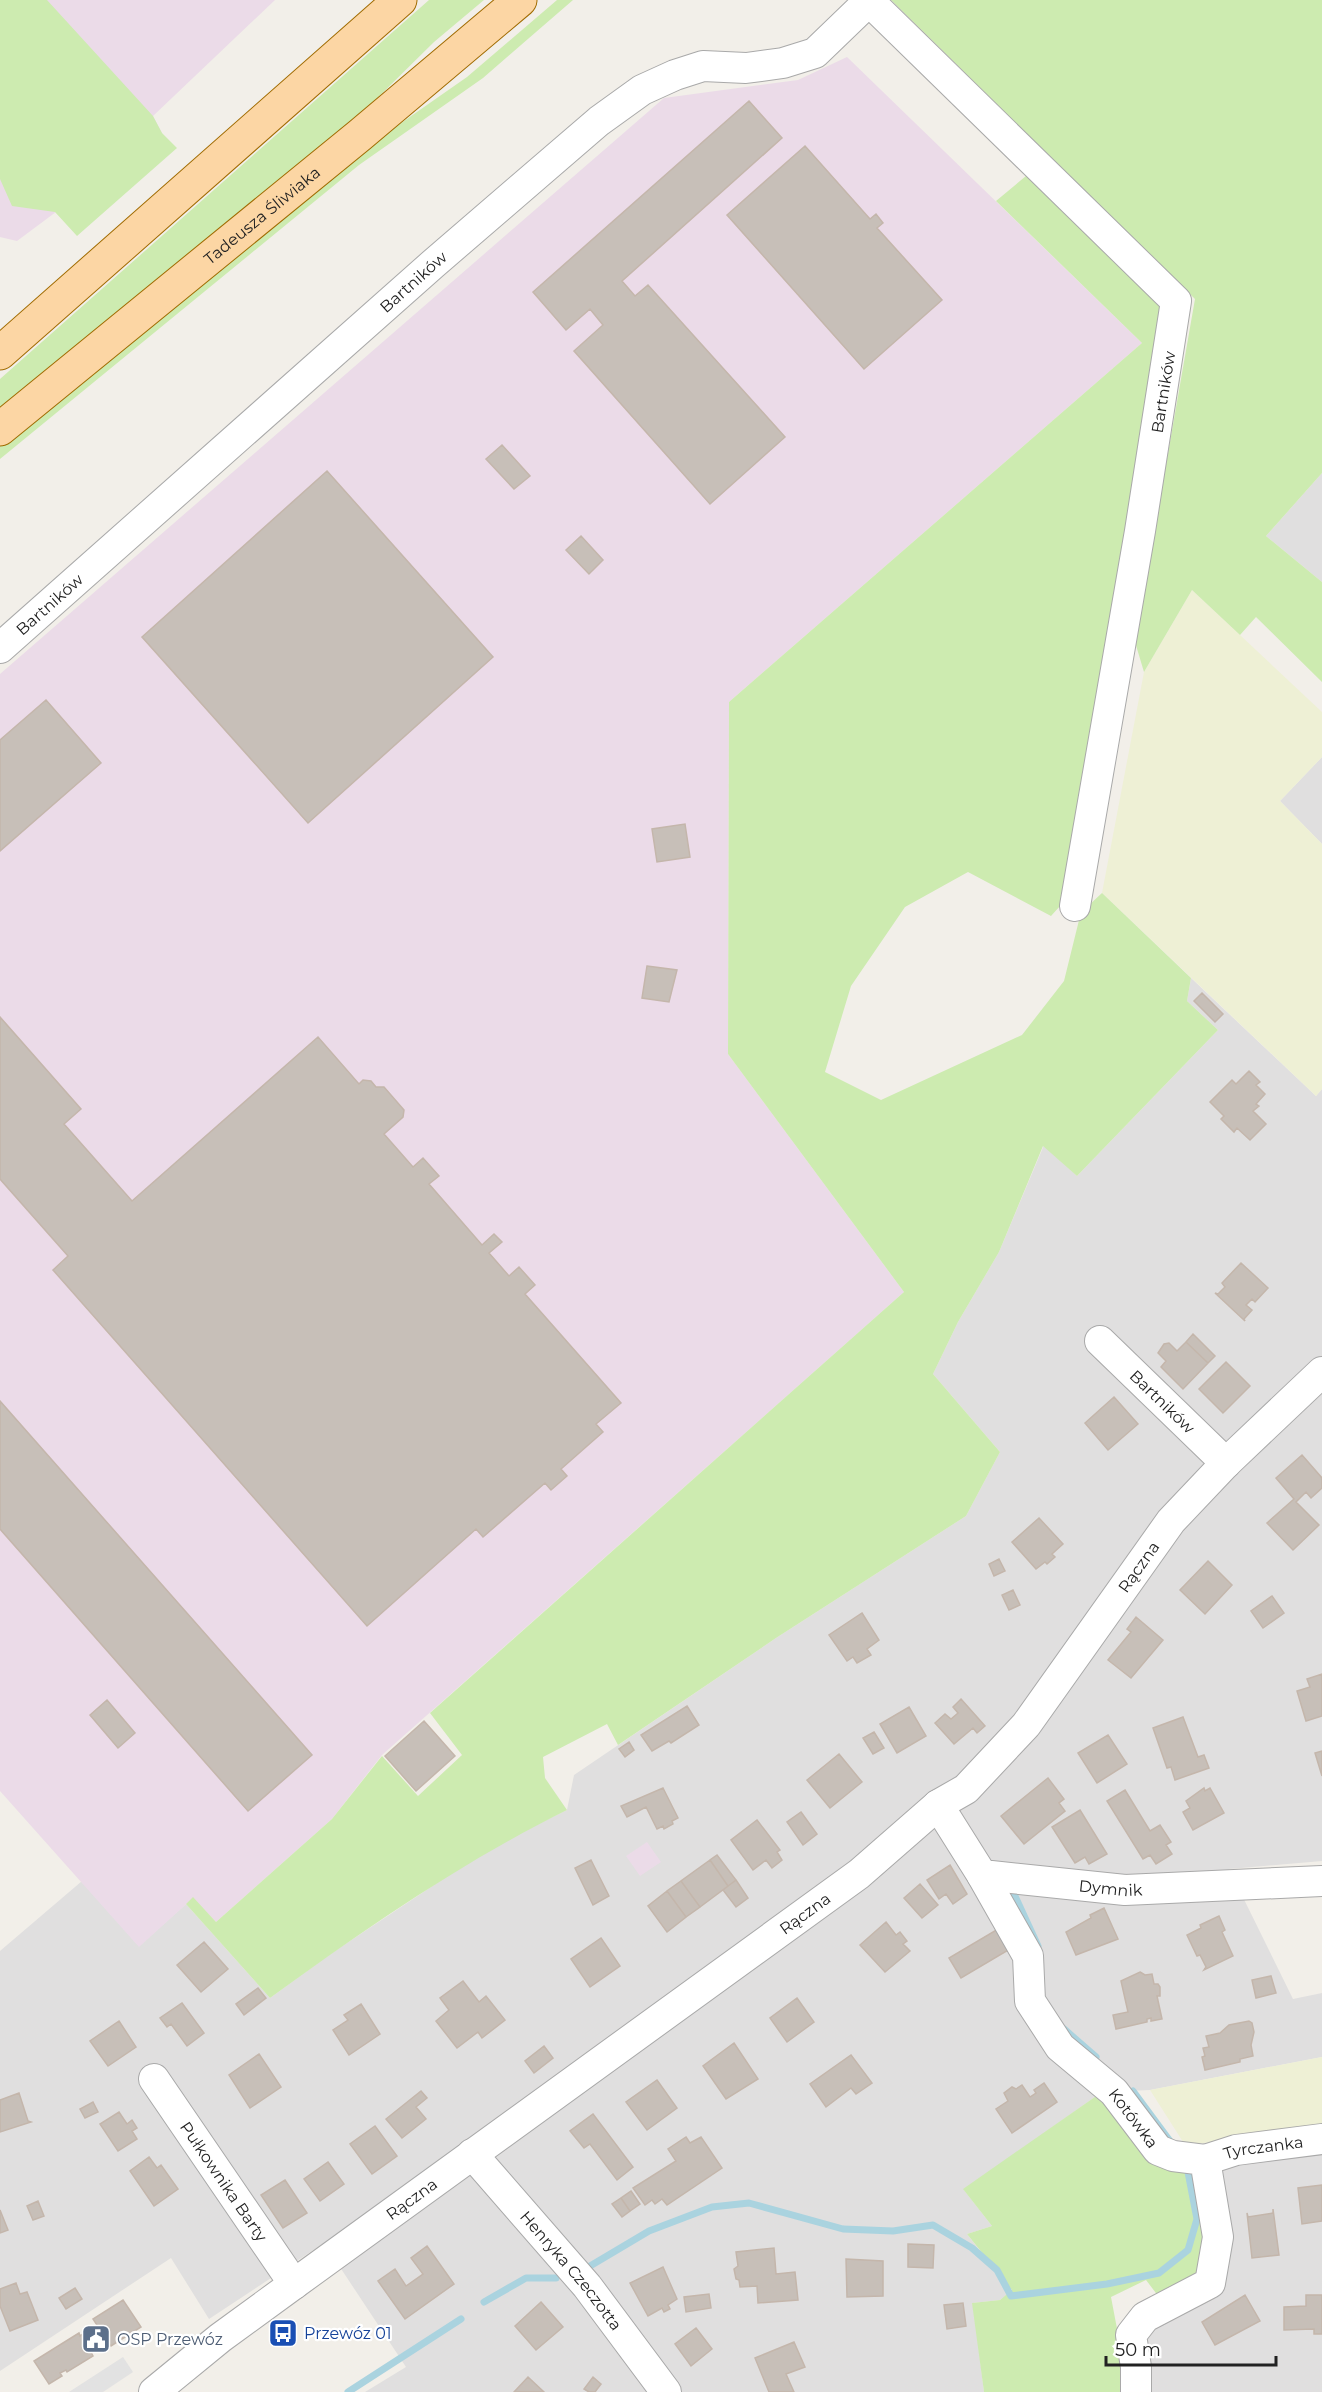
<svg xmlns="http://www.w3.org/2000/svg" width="1322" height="2392" viewBox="0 0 1322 2392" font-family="Montserrat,sans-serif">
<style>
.residential{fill:#e0dfdf}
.industrial{fill:#ebdbe8}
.farmland{fill:#eef0d5}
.grass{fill:#cdebb0}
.parking{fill:#e2e2e2}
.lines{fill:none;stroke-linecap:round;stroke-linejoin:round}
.stream{stroke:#aad3df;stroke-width:7}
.building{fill:#c7bfb8;stroke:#c4b6ab;stroke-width:1.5}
.minor-casing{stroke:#a9a9a9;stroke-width:32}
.major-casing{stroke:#a06b00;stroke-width:35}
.minor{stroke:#fff;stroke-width:30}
.major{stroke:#fcd6a4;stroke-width:33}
.labels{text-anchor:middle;stroke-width:4.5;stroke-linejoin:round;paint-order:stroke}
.street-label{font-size:16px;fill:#222;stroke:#fff}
.transit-label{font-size:16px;fill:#164399;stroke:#fff;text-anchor:start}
.service-label{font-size:16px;fill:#4e5e75;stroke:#fff;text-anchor:start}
</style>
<rect width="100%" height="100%" fill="#f2efe9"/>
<path class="residential" d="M1322,473V582L1266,536Z
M1322,757V844L1280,801Z
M1191,978L1316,1096L1322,1089V1861L1229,1869L1293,1999L1322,1993V2057L1150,2090L1102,2092L964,2190L992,2226L967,2234L1012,2291L1000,2300L973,2303L984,2392H365L406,2367L324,2243L209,2319L171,2258L0,2371V1951L82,1881L139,1946L186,1904L270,1998L329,1955L464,1865L508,1839L567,1810L574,1775L776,1638L966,1516L1000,1452L933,1374L958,1322L999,1252L1044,1145L1077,1176L1218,1030L1187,1001Z
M1322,2149V2392H1146L1145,2333L1222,2161Z"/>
<path class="industrial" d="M0,0H275L153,116L162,133L17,241L0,237Z
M847,57L1142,343L729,702L728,1054L904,1292L382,1755L332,1819L216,1922L193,1898L139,1947L0,1791V674L664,98L798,80Z
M647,1842L661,1862L640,1876L626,1856Z"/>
<path class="farmland" d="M1192,590L1322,712V757L1280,801L1322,844V1089L1316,1096L1102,893L1144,672Z
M1322,2057V2130L1185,2145L1150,2090Z"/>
<path class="grass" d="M0,0H47L153,116L162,133L177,148L77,236L55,212L12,206L0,179Z
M429,0H484L434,42L344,131L0,413V379Z
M557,0H573L483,78L359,165L0,459V445L354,156L467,77Z
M891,0H1322V473L1266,536L1322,582V682L1256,617L1240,635L1192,590L1144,672L1135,642L1195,299Z
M1026,176L1043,184L1166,313L1070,895L1051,916L968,872L905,907L851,986L825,1072L881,1100L1022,1035L1064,981L1082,908L1088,906L1102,893L1191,978L1187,1001L1218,1030L1077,1176L1043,1146L999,1252L958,1322L933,1374L1000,1452L966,1516L776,1638L618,1745L607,1724L543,1757L545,1778L567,1810C462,1862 365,1929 270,1998L186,1904L193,1897L216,1922L332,1819L382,1756L418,1796L462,1755L430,1713L904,1292L728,1054L729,702L1142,343L996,201Z
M1102,2092L1198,2173L1207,2208L1205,2271L1162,2301L1146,2280L1111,2297L1129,2392H984L972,2303L1000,2300L1012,2290L967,2234L992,2226L963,2189Z"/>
<path class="parking" d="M123,2357L133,2372L103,2392H69Z"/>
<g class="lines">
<path class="stream" d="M1014,1894L1038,1946
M1064,2029L1096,2057
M1133,2091L1170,2141
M585,2269L649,2231L712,2207L749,2203L843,2229L893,2231L933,2225L972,2248L997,2270L1011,2296L1107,2284L1159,2273L1188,2250L1197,2219L1188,2172
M484,2302L526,2278H556
M348,2392L461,2319"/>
</g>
<path class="building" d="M749,101L782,138L622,281L635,296L648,285L785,437L710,504L574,351L603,325L590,309L566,330L533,292Z
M805,146L870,219L876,214L883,223L877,228L942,300L864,369L727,215Z
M502,445L530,476L514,489L486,459Z
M327,471L493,657L308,823L142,637Z
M581,536L603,560L589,574L566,550Z
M46,700L101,763L0,851V740Z
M685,824L690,857L657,862L652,829Z
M647,966L677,970L669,1002L642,998Z
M1202,993L1223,1014L1215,1022L1194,1001Z
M0,1017L81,1109L64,1124L132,1201L318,1037L359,1084L363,1080L371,1081L376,1087H384L404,1110L403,1117L384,1134L413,1167L423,1158L439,1176L429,1184L482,1245L494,1234L502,1242L489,1253L509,1276L519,1267L535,1285L525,1294L621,1403L596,1424L603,1432L561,1469L567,1476L551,1490L545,1483L483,1537L476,1529L367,1626L53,1270L68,1256L0,1179Z
M1249,1071L1260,1082L1256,1085L1265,1094L1256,1104L1259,1106L1253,1111L1266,1124L1250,1140L1237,1128L1234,1132L1221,1119L1224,1116L1210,1102L1232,1080L1236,1084Z
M1241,1263L1268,1288L1255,1302L1252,1299L1246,1305L1252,1310L1244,1319L1245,1321L1215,1293L1218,1294L1225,1287L1222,1283Z
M1193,1334L1215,1356L1208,1363L1186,1342Z
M1186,1342L1208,1363L1183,1389L1161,1367L1166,1361L1158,1353L1164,1344L1169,1343L1177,1351Z
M1226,1362L1250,1386L1223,1413L1199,1389Z
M1114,1397L1138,1424L1108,1450L1085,1423Z
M0,1401L312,1755L248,1811L0,1529Z
M1302,1455L1322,1478V1488L1311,1498L1306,1492L1296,1502L1319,1525L1293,1550L1267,1523L1294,1499L1276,1478Z
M1039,1518L1063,1544L1052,1554L1055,1557L1047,1564L1045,1562L1036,1569L1012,1542Z
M999,1559L1005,1571L994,1576L989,1564Z
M1208,1561L1232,1585L1205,1614L1180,1590Z
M1013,1590L1020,1605L1009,1610L1002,1595Z
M1272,1596L1284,1613L1263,1628L1251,1611Z
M862,1613L879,1640L867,1649L871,1655L857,1663L853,1657L847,1661L829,1635Z
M1136,1617L1163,1640L1131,1678L1108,1660L1131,1632L1127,1629Z
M1322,1674V1716L1306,1721L1297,1691L1310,1687L1307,1679Z
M961,1699L985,1726L977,1733L973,1728L954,1744L935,1723L945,1714L951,1719L958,1713L953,1707Z
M107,1700L135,1733L118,1748L90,1715Z
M687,1706L699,1725L671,1743L669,1741L652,1751L641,1735Z
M909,1707L926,1736L897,1753L880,1724Z
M1183,1717L1198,1757L1204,1755L1209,1768L1175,1780L1171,1767L1167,1768L1153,1728Z
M424,1721L455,1756L416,1791L385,1756Z
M874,1732L884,1748L873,1754L863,1738Z
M1108,1735L1127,1764L1097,1783L1078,1753Z
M629,1742L634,1750L625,1757L619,1749Z
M1322,1751V1776L1315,1753Z
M839,1754L862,1782L830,1808L807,1780Z
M1048,1778L1064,1799L1059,1803L1065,1811L1024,1844L1001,1816Z
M663,1788L678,1818L672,1821L673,1824L664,1829L663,1826L657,1829L646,1807L627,1817L621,1806Z
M1204,1788L1205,1791L1210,1788L1224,1813L1193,1830L1183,1812L1190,1808L1186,1801Z
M1125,1790L1150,1831L1160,1825L1171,1842L1166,1845L1172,1854L1156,1864L1150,1855L1143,1859L1107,1801Z
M1080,1810L1107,1854L1089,1864L1085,1857L1075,1863L1052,1827Z
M801,1812L817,1834L803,1845L787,1822Z
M757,1820L780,1850L777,1852L782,1860L772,1868L766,1860L753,1870L731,1840Z
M717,1855L736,1880L728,1886L710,1860Z
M591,1860L609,1896L593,1905L575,1868Z
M710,1860L728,1886L700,1907L681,1881Z
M950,1865L967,1894L953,1904L946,1894L939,1899L927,1880Z
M736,1880L748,1898L736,1907L723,1890Z
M681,1881L700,1907L686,1917L667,1891Z
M920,1884L938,1905L922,1918L904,1898Z
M667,1891L686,1917L667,1932L648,1906Z
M1104,1908L1118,1939L1076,1955L1066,1932L1091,1918L1090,1915Z
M1219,1916L1225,1930L1222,1932L1233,1956L1204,1970L1206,1967L1200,1955L1197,1956L1187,1935L1201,1928L1200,1925Z
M886,1922L896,1935L900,1932L907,1941L903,1944L910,1951L885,1972L860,1945Z
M998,1929L1010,1949L961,1978L949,1958Z
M601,1938L620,1966L590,1987L571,1959Z
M204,1942L228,1969L201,1992L177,1965Z
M1140,1972L1145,1975L1152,1974L1154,1984H1158L1160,1987V1996H1157L1162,2019L1151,2021V2018L1147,2019V2022L1116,2029L1113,2015L1128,2012L1121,1981Z
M1271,1976L1276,1993L1256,1998L1252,1980Z
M463,1981L479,2002L486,1996L505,2020L482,2038L478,2032L457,2048L436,2021L449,2010L440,1998Z
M258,1988L266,1998L244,2015L236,2004Z
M797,1998L814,2022L787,2042L770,2018Z
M182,2003L204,2033L187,2046L171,2024L167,2027L160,2018Z
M361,2004L380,2034L349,2055L333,2030L348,2020L344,2015Z
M119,2021L136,2047L108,2066L90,2041Z
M1249,2021L1252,2023L1254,2032L1251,2045L1253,2056L1240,2059V2062L1205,2070L1202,2057L1205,2056L1203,2048L1209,2047L1206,2036L1220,2033L1229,2025Z
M734,2043L758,2079L726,2099L703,2066Z
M544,2046L553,2058L534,2073L525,2061Z
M259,2054L281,2087L250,2108L229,2075Z
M851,2055L872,2083L856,2094L851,2088L826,2107L810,2084Z
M657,2080L677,2108L647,2130L626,2102Z
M1044,2083L1057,2102L1012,2133L996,2109L1008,2101L1004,2093L1012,2087L1016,2089L1022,2085L1030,2097L1036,2093L1034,2090Z
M421,2091L427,2098L416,2107L426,2119L402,2138L386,2119Z
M19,2093L28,2121L31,2122L0,2132V2100Z
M93,2102L98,2112L85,2118L80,2109Z
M119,2112L127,2124L132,2120L137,2128L132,2131L137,2139L118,2151L100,2124Z
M593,2114L633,2167L617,2180L590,2144L584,2148L570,2131Z
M375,2126L397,2156L372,2174L350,2144Z
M686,2137L690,2143L701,2137L722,2168L667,2205L662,2199L655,2204L652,2200L645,2205L633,2188L676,2161L668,2149Z
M149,2157L157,2168L161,2165L178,2189L154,2206L130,2171Z
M328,2162L344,2184L320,2201L304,2179Z
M285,2180L307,2213L283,2228L261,2195Z
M1322,2185V2221L1302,2224L1298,2188Z
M631,2191L640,2204L630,2211L621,2198Z
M621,2198L630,2211L622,2217L612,2204Z
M38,2201L44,2216L33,2220L27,2206Z
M1273,2209L1279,2255L1252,2258L1247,2213L1248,2217L1273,2213Z
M0,2210L8,2230L0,2233Z
M908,2244L934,2245L933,2268L908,2267Z
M427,2246L454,2284L405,2319L378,2281L395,2269L406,2286L423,2274L411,2258Z
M774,2248L776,2274L795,2272L798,2300L758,2303L757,2286L740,2287L739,2280L736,2279L734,2269L738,2266L736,2252Z
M846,2259L883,2261V2296L847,2297Z
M663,2267L677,2299L668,2305L670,2309L664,2312L662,2308L648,2316L630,2283Z
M16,2283L20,2294L27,2292L38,2320L10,2331L0,2306V2289Z
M75,2288L82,2299L66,2309L59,2298Z
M709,2294L711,2308L686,2312L684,2297Z
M1245,2295L1260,2321L1215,2345L1202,2322Z
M1306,2295H1322V2334H1314V2329L1284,2330V2307L1306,2306Z
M123,2300L141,2327L111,2346L108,2342L91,2352L93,2356L67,2372L66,2370L60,2373L62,2376L49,2384L34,2361L79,2333L80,2336L97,2325L93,2319Z
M541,2302L563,2327L536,2350L515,2326Z
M963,2303L966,2326L947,2329L944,2305Z
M696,2328L712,2349L691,2366L675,2344Z
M794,2342L805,2367L786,2374L794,2392H769L755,2358Z
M528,2377L544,2392H514Z
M593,2377L601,2384L595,2392H589L584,2389Z"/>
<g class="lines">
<g class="minor-casing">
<g id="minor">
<path d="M868,0L1176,301L1140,531L1075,906"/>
<path id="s1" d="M0,648L433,264L599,121L642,90L675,75L703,66L746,68L783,63L815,53L869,1"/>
<path id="s2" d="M1100,1341L1226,1463"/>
<path id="s3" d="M938,1805L982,1875L1125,1890L1322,1881"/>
<path id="s4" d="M982,1875L1028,1956L1030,2001L1060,2047L1114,2092L1158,2150L1173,2156L1205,2160L1218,2237L1210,2283L1145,2317L1131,2335L1136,2367V2392"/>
<path id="s5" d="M154,2079L294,2284"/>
<path id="s6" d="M472,2154L587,2286L666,2392"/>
<path id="s7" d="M1205,2160L1236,2150L1322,2139"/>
<path id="s8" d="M154,2392L220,2338L294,2284L859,1874L938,1805L966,1789L1026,1725L1171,1521L1226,1463L1322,1372"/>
</g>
</g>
<g class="major-casing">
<g id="major">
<path d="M0,353L400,0"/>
<path id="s9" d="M0,429L360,135L520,0"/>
</g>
</g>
<use href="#minor" class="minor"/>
<use href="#major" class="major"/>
</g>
<defs>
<g id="bus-square" transform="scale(1.5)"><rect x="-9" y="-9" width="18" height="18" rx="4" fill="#1a4fb4" stroke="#fff"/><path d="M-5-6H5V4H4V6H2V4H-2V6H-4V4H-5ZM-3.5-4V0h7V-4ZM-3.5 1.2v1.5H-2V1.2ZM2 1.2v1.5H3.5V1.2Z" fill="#fff"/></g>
<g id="civic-square" transform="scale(1.5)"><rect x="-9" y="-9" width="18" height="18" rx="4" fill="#5c6f8a" stroke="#fff"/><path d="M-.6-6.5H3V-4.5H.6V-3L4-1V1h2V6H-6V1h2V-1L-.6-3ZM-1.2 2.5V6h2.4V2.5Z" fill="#fff"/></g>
</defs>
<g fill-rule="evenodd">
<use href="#bus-square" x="283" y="2333"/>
<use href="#civic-square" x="96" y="2339"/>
</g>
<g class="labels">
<g class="street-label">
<text dy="6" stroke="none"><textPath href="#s9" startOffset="338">Tadeusza Śliwiaka</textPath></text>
<text dy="6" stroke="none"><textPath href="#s1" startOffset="552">Bartników</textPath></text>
<text transform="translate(1163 392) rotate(-81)" y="6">Bartników</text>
<text dy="6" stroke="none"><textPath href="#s1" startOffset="66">Bartników</textPath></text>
<text dy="6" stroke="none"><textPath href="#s2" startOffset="87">Bartników</textPath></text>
<text dy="6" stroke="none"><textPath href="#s8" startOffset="1294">Rączna</textPath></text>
<text dy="6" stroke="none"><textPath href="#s3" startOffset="212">Dymnik</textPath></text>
<text dy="6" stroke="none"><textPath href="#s8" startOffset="808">Rączna</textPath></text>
<text dy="6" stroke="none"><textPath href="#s4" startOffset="296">Kotówka</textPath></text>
<text dy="6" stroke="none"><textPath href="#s7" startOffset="60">Tyrczanka</textPath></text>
<text dy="6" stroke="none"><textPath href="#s5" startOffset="124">Pułkownika Barty</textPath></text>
<text dy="6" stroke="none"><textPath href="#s8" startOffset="322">Rączna</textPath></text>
<text dy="6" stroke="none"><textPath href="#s6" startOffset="153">Henryka Czeczotta</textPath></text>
</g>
<g class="transit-label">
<text x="304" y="2339">Przewóz 01</text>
</g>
<g class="service-label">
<text x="117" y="2345">OSP Przewóz</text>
</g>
</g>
<path d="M1106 2356v9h170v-9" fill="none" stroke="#222222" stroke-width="3"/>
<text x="1115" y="2356" font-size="18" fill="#222222" stroke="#ffffff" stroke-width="4.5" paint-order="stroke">50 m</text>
</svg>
